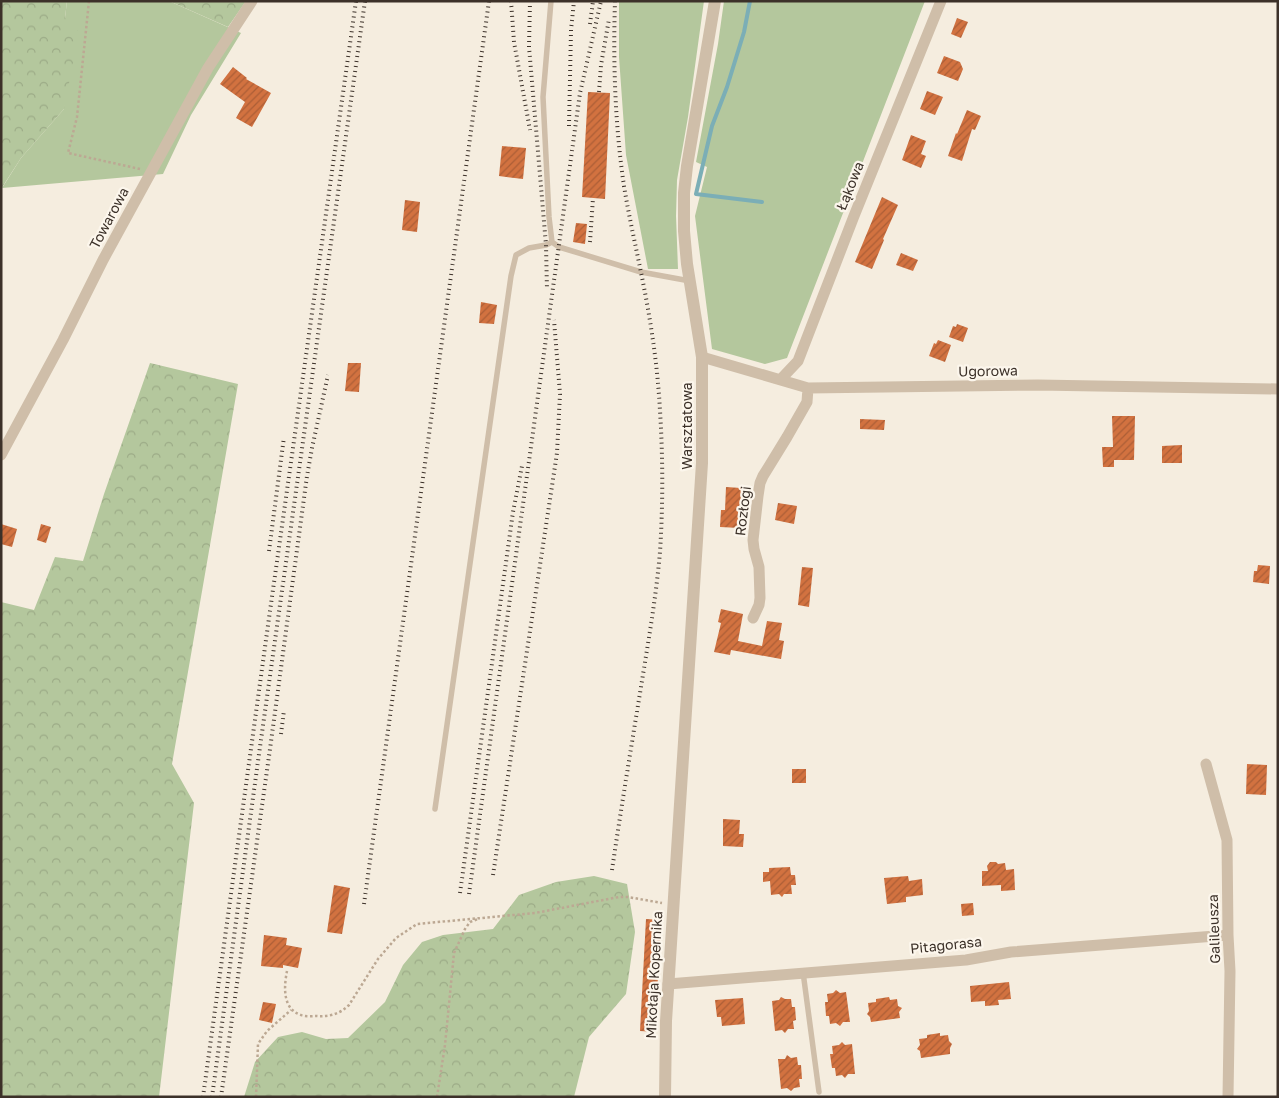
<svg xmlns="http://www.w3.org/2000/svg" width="1279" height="1098" viewBox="0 0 1279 1098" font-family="'Golos Text',sans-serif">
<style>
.green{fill:#b4c79d}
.forest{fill:url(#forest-crowns)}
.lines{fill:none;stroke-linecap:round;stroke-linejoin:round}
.stream{stroke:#7baeb6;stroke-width:4}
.building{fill:url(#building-hatch)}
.path{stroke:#bca893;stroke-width:2.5;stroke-dasharray:2.5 2.5;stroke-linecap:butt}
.service{stroke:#cfbea9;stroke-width:5.5}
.minor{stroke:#cfbea9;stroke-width:11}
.tertiary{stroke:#cfbea9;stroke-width:12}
.rail{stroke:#3c3129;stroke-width:4;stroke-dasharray:1 4;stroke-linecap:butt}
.labels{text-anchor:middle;stroke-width:4.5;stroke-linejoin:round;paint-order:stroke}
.street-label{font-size:14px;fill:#3c3129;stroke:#fcf6ec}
</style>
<defs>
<pattern id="forest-crowns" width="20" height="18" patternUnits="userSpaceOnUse" patternTransform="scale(1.25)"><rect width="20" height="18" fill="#b4c79d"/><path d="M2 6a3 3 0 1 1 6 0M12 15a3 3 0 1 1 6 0" fill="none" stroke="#9cab87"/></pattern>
<pattern id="building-hatch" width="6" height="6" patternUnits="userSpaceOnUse" patternTransform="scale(1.25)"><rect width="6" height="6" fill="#d27240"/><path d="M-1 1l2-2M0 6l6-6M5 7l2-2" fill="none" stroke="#ac5e36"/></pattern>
</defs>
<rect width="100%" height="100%" fill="#f5eddf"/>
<path class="green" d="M67,1H169L241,33L191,115L163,174L2,188L21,158L64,109L65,18Z
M619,1H704L688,117L677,180L676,216L678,269H648L626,155L619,57Z
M724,1H925L787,358L765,364L712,349L695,216L707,167L696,162L718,44Z"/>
<path class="forest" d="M1,1H67L65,18L79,32L64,109L21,158L1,189Z
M169,1H246L228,27Z
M150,363L238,384L172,764L194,803L159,1097H1V602L34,610L55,557L83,561L104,494Z
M594,876L627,884L635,932L626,994L589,1037L574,1097H244L255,1062L278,1037L302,1032L326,1039L348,1038L385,1002L403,965L422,942L443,935L493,929L519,895L556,882Z"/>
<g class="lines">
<path class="stream" d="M750,1L744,32L727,87L712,126L696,194L762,202"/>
</g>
<path class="building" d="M957,18L968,22L961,38L951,34Z
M944,56L960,62L963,69L958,81L937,73Z
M233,67L247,78L246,79L271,93L252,127L236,118L245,102L220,84Z
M927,91L943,97L935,115L920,109Z
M588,92L610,93L605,199L582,197Z
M967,110L981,116L975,130L972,129L962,161L948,156L956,133L957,134Z
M911,135L926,141L921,154L926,156L921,168L902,160Z
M502,146L526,148L523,179L499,176Z
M882,197L898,205L883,239L884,240L872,269L855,262Z
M405,200L420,202L417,232L402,230Z
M576,223L587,224L585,244L573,242Z
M901,253L918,260L913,271L896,265Z
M481,302L497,305L494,324L479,323Z
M957,324L968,328L963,342L949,337L953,326L956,327Z
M938,340L951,345L945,362L929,356L934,343L936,344Z
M348,363H361L359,392L345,391Z
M1112,416H1135L1134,460H1114V467H1103L1102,447H1113Z
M860,419L885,420L884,430L860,429Z
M1182,445V463H1162V446Z
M726,487L741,488L740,528L720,527L721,510H725Z
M778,503L797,506L794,524L775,520Z
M1,524L17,529L12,547L1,544Z
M41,524L51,527L46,543L37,540Z
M1258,565L1270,566L1269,584L1253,582L1254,571H1257Z
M802,567L813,568L809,607L798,605Z
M721,609L743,614L738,641L762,646L767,621L782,623L779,640L784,641L781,659L731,650L730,655L714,652L721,623L718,622Z
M1247,764L1267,765L1266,795L1246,794Z
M792,769H806V783H792Z
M723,819L740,820L739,834H744L743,847L723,846Z
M990,862H996L998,864L1005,863L1006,870L1014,869L1015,890L1001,891V885L982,886V871H988L987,866Z
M790,867L791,875H795L796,885H791L792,894H784L782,897L779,894L771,895L770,881L763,882V872H769V868Z
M908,876L909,881L922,879L923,895L906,897V902L887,904L884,878Z
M334,885L350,888L342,934L327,932Z
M973,903L974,915L962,916L961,904Z
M646,919L661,920L655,1032L640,1031Z
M264,935L287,938L286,945L302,948L298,968L283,965V968L261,966Z
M1009,982L1011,999L998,1000L999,1005L985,1006V1001L971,1002L970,986Z
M836,990L840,993L846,992L850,1022H843L840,1026L836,1023L830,1024L829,1016H826L825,1002H828L827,994L833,993Z
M781,997L785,999H791L792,1007H795L796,1020L793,1021L794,1029H788L785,1033L782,1030L775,1031L772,1001L779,1000Z
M889,997L890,1000L897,999L898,1006L902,1008L899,1012L900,1018L871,1022L870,1017L867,1014L869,1011L868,1003L876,1002V999Z
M743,998L745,1024L722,1026L721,1017H717L715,1000Z
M263,1002L276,1004L272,1023L259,1020Z
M940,1033V1036L948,1035L949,1041L952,1044L950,1048V1054L921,1058L920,1051L917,1049L920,1045L919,1039L927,1038V1035Z
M842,1042L845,1045L852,1044L855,1074H848L845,1078L842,1075L836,1076L835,1068H832L830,1054H833L832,1046L839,1045Z
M787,1055L791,1058L797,1057L798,1065H801L802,1079H799L800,1087L794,1088L791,1091L787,1088L781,1089L778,1059H785Z"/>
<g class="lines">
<path class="path" d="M89,1L77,117L68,153L140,169
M287,971C284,986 282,1009 301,1015C305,1017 312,1016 317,1016C329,1017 340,1014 349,1005L378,959L396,938L417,924L535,913L619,897H628L662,903
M256,1097L258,1044L267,1031L291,1010
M437,1097L445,1045L454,953L465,929L470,922L478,919"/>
<path class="service" d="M551,1L543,97L549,217L552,242L559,247L641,272L690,281
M435,809L511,276L516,255L529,248L546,245L552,242
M803,972L819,1092"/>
<path class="minor" d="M702,357L808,388L1038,385L1278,389
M781,379L798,361L854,216L941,1
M1,455L63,340L103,260L208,68L252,1
M753,618L759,605L760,598L759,567L754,549L753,540L758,496L760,483L763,476L787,437L807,402L808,388
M1206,764L1227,840L1228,935L1230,971L1228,1097
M668,984L966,960L1011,952L1228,935"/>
<path class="tertiary" d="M665,1097L666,1021L702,463V357L687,264L684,231V193L687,166L715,1"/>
<path class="rail" d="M511,1L514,42L530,130
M530,1L529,47L546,245L547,290
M590,24L593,1
M599,92L601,65L609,19
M569,126L571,30L574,1
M590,242L593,198
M269,551L284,437
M281,734L284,710
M612,870C621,809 631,748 641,687C648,643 656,598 660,552C663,506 663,458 660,411C658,373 653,336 646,298C639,260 630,223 624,186C615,125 613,63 615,1
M493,875L557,453L560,394L554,320
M460,893L513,512L522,466
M469,894L580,93L601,1
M364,904L489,1
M203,1097L269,618L356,1
M212,1097L259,754L365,1
M221,1097L270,749L307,476L312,448L328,375"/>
</g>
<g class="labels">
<g class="street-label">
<text transform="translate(850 186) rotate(-68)" y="5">Łąkowa</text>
<text transform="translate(109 218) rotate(-62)" y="5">Towarowa</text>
<text transform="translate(988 371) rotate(-1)" y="5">Ugorowa</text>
<text transform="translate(687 426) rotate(-90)" y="5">Warsztatowa</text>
<text transform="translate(743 511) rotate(-83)" y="5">Rozłogi</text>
<text transform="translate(1214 929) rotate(-92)" y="5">Galileusza</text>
<text transform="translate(946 945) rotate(-6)" y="5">Pitagorasa</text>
<text transform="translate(654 975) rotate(-87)" y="5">Mikołaja Kopernika</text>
</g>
</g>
<rect width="1279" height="1098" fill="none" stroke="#3c3129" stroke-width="5"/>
</svg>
